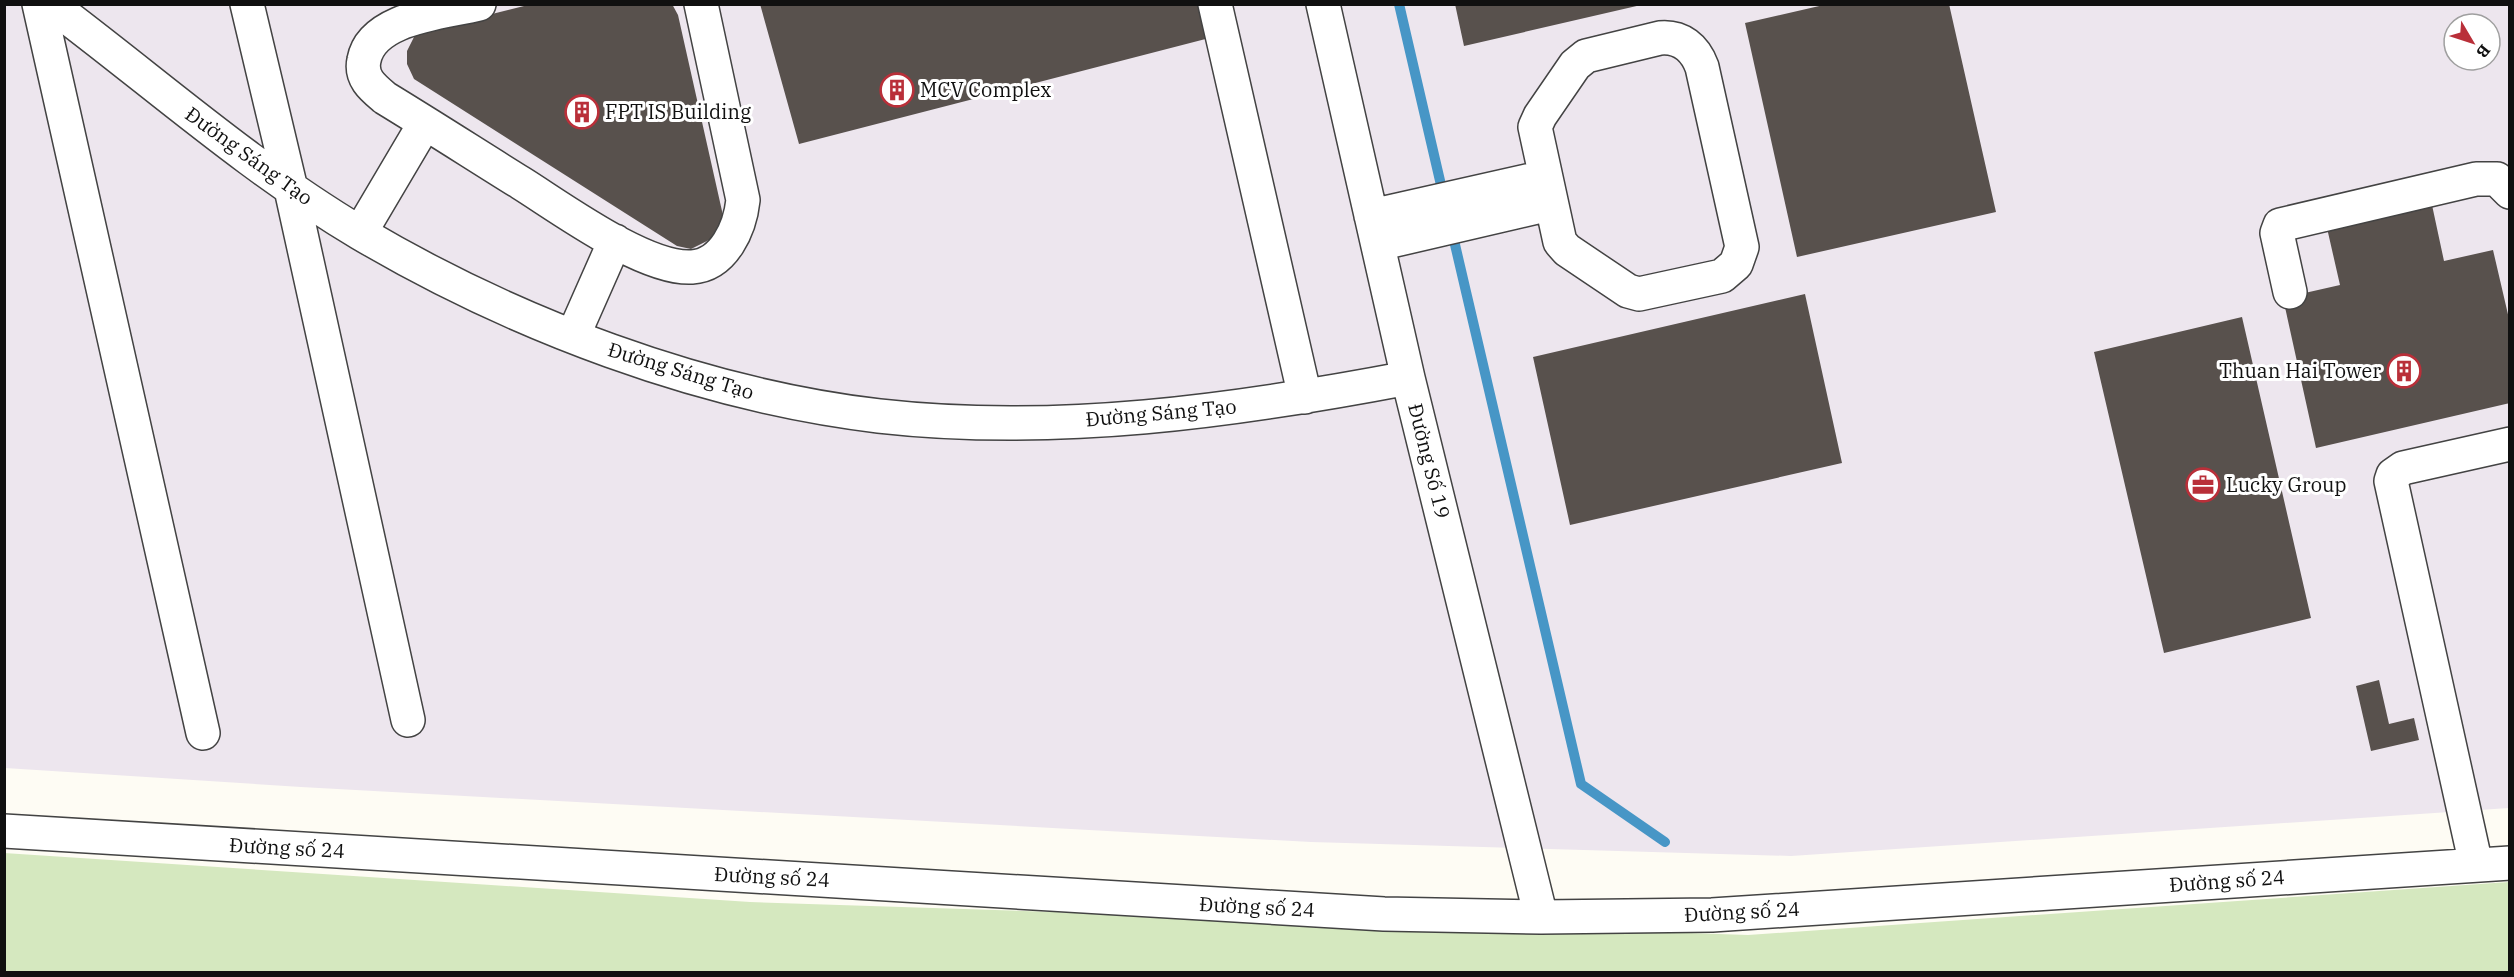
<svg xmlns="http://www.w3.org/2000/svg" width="2514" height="977" viewBox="0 0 2514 977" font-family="'IBM Plex Serif',serif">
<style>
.industrial{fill:#ede6ee;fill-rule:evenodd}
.green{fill:#d5e8bf}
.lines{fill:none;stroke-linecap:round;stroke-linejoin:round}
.stream{stroke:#4796c6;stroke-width:10}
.building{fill:#58514d}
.minor-casing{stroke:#434343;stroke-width:36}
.minor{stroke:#fff;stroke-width:33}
.labels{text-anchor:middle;stroke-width:6;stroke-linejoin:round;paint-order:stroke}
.poi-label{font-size:20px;fill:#101010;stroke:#fff;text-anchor:start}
.street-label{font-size:20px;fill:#101010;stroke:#fff}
</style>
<rect width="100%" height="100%" fill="#fefcf4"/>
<path class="industrial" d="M4,5H2509V808L1791,856L1311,842L301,787L5,768ZM2454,24H2490V60H2454Z"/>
<path class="green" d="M4,853L750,902L1748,935L2509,882L2510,972H5Z"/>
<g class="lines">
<path class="stream" d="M1399,4L1441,185
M1453,236L1581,784L1665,842"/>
</g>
<path class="building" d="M532,4H672L678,15L722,211V219L711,239L691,249L677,246L414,79L407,64V51L414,37L420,32Z
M760,4H1214L1221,35L799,144Z
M1455,4H1641V5L1464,46Z
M1828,4H1949L1996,212L1797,257L1745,23Z
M2432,205L2444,261L2493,250L2510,323V403L2316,448L2283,298L2340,285L2327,228Z
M1805,294L1842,463L1570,525L1533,357Z
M2242,317L2311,618L2164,653L2094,352Z
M2379,680L2389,724L2414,718L2419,740L2371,751L2356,686Z"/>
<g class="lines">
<g class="minor-casing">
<path id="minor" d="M39,4L203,733
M50,4C153,81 249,167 360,233C514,324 701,395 879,416C1056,436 1235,411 1408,378
M247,4L291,189L408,720
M479,4C444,13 372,17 364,60C360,78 373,88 385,98C431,126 476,155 521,183C561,208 645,270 692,267C724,265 740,228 743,200L701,4
M1215,4L1305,397
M1323,4L1408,378L1541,917
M1660,38C1681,36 1695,48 1702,67L1742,247L1736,264L1722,276L1639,294L1628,291L1567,250L1560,242L1535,127L1540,116L1575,65L1586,56Z
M1371,216L1545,177
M360,233L425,123
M1378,244L1550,204
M2290,292L2277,233L2280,225L2476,179H2497L2510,192
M573,336L615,241
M4,831L1384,914L1541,917L1712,915L2510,863
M2476,865L2391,481L2393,475L2403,468L2510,444"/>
</g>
<use href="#minor" class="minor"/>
</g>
<defs>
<g id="building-ring" transform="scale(1.725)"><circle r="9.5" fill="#fff" stroke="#b92f39" stroke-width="1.5"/><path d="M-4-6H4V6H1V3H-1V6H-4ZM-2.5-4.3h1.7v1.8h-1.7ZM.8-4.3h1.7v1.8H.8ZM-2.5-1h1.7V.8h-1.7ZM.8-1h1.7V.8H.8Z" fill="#b92f39"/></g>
<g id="office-ring" transform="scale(1.725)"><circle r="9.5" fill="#fff" stroke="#b92f39" stroke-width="1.5"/><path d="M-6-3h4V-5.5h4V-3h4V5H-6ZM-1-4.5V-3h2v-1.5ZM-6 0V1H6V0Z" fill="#b92f39"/></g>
</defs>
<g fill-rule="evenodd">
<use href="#building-ring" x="897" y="90"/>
<use href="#building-ring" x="582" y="112"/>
<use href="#building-ring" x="2404" y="371"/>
<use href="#office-ring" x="2203" y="485"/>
</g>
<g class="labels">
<g class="poi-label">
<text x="920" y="97">MCV Complex</text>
<text x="605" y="119">FPT IS Building</text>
<text x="2381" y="378" text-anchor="end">Thuan Hai Tower</text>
<text x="2226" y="492">Lucky Group</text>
</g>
<g class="street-label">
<text transform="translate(249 156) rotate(36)" y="7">Đường Sáng Tạo</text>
<text transform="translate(681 371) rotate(17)" y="7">Đường Sáng Tạo</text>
<text transform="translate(1161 413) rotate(-5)" y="7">Đường Sáng Tạo</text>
<text transform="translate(1429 461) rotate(76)" y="7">Đường Số 19</text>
<text transform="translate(287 848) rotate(3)" y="7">Đường số 24</text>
<text transform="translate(772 877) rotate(3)" y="7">Đường số 24</text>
<text transform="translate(2227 881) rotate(-4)" y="7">Đường số 24</text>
<text transform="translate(1257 907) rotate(3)" y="7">Đường số 24</text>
<text transform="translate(1742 912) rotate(-3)" y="7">Đường số 24</text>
</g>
</g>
<rect width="2514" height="977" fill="none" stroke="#101010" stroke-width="12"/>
<g transform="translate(2472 42) rotate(129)"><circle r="28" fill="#ffffff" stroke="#9f9f9f" stroke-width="1.5"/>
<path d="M0-4.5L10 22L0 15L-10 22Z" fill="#b92f39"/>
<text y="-9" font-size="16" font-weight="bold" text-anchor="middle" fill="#101010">B</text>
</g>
</svg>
